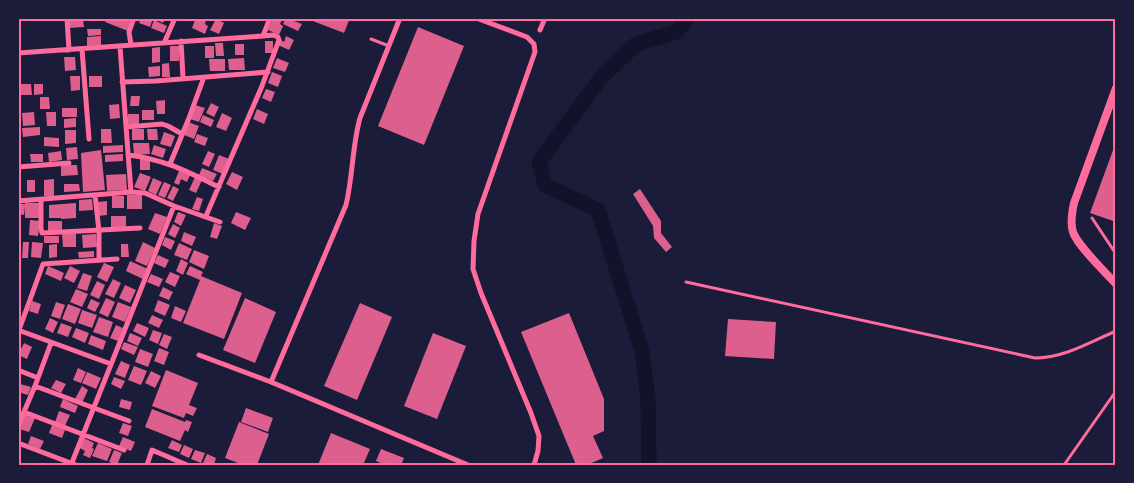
<svg xmlns="http://www.w3.org/2000/svg" width="1134" height="483" viewBox="0 0 1134 483" font-family="'Crimson Pro',serif">
<style>
.lines{fill:none;stroke-linecap:round;stroke-linejoin:round}
.river{stroke:#12122b;stroke-width:15}
.building{fill:#dd5f8e}
.service{stroke:#ff6b9d;stroke-width:3}
.minor{stroke:#ff6b9d;stroke-width:5}
.secondary{stroke:#ff6b9d;stroke-width:8}
.neatline{fill:none;stroke:#ff6b9d;stroke-width:2}
</style>
<rect width="100%" height="100%" fill="#1b1b3a"/>
<g class="lines">
<path class="river" d="M649,465L648,400L642,351L598,210L545,185L539,162L600,79L636,44L676,32L688,18"/>
</g>
<path class="building" d="M107,18H121L132,22L128,31L105,22Z
M141,18H165L163,23L153,18L150,27L139,23Z
M199,18L206,20L205,24L208,26L205,34L192,28L195,20L198,21Z
M273,18H283L280,24L283,26L279,35L268,30Z
M286,18L302,24L298,31L283,24Z
M305,18H350L344,33Z
M69,19H83L84,27L69,28Z
M216,19L224,23L219,34L210,30Z
M154,20L167,26L164,33L151,28Z
M418,27L464,46L424,145L378,126Z
M87,29H101V35L88,36Z
M101,36V45L87,46V37Z
M286,36L294,40L289,50L278,45L281,40L284,42Z
M265,41H273V53H265Z
M215,43H223L224,56H216Z
M235,44H244V55H235Z
M170,46H179V61H170Z
M205,46H214V58H205Z
M160,47V62L152,63V48Z
M64,57H75L76,70L65,71Z
M244,58L245,70H229L228,59Z
M277,58L289,63L285,72L273,68Z
M209,59H225V71H210Z
M169,63L170,77H162V64Z
M160,66V76L149,77L148,67Z
M272,72L282,76L278,87L268,83Z
M70,76H80V90L71,91Z
M89,76H102V87H89Z
M18,84H31L32,95H18Z
M34,84H43V94L34,95Z
M266,89L275,92L271,102L262,98Z
M131,96H140L139,106H130Z
M40,97H49L50,109H40Z
M165,100V114H157L156,101Z
M211,103L219,107L214,117L206,113Z
M119,104L120,118L110,119L109,105Z
M195,105L205,108L199,122L190,119Z
M62,108H77V117H62Z
M257,109L268,114L264,124L253,119Z
M142,110H154V120H142Z
M34,112L35,125L23,126L22,113Z
M46,112H56V126H47Z
M222,113L232,118L226,131L216,127Z
M128,114H139V124H128Z
M203,115L214,120L211,127L200,122Z
M76,118V127L64,128V119Z
M188,122L199,126L194,139L184,135Z
M40,127V135L23,137L22,128Z
M101,129H111L112,143H101Z
M132,129H144V140H132Z
M147,129H157L158,140H148Z
M65,130H76V143L65,144Z
M164,132L175,136L171,147L160,144Z
M197,134L208,138L205,146L194,142Z
M44,137L59,138V147L44,146Z
M1116,142V222L1090,213Z
M133,143H149L150,154L134,155Z
M123,145V152L103,153V146Z
M154,145L166,149L163,158L151,154Z
M77,147L78,159L67,160L66,148Z
M101,150L105,190L83,192L81,153Z
M61,151L62,160L49,162L48,153Z
M208,151L215,154L209,167L202,164Z
M30,154H43V162H31Z
M123,154V161L105,162V155Z
M219,155L229,159L223,174L213,170Z
M140,158H150V170H140Z
M61,165H77L78,175L61,176Z
M202,168L217,174L213,181L199,175Z
M179,171L190,175L187,182L181,179L179,185L174,183Z
M232,172L243,177L237,190L226,184Z
M140,173L151,177L145,191L134,187Z
M126,174L127,190L107,191L106,175Z
M195,177L202,180L196,193L189,190Z
M153,178L162,182L156,195L148,191Z
M54,179V196H44V180Z
M27,180H35V192H27Z
M164,182L171,185L165,198L158,195Z
M64,184H79L80,191L64,192Z
M173,186L179,189L173,201L167,198Z
M640,189L661,221V233L672,247L666,252L654,238L653,226L633,194Z
M127,195H142V209H127Z
M112,196H124V208H112Z
M197,197L203,199L199,211L192,209Z
M92,199L93,210L79,211V200Z
M107,201V215L98,216V202Z
M25,203H40V218H25V207L24,215L18,214V204H25Z
M76,203V218L61,219V210V218H49V205Z
M178,212L186,215L181,226L174,222Z
M236,212L251,218L245,230L231,223Z
M155,213L167,217L160,234L148,229Z
M111,216H126V228H111Z
M30,220L40,221L38,236L29,235Z
M48,221H62V232H48Z
M214,223L222,226L217,239L210,237Z
M173,224L180,228L175,238L168,234Z
M184,232L196,237L192,246L181,241Z
M62,234H76V247H63Z
M96,234L97,247L83,248L82,235Z
M44,236H59V243H44Z
M165,237L175,241L171,250L162,245Z
M23,242H29L28,258H22Z
M32,242L43,243L41,258L31,257Z
M143,242L155,248L147,266L135,261Z
M179,243L192,249L187,260L174,255Z
M57,244V257L49,258V245Z
M121,244H128L129,257H121Z
M194,250L209,256L204,269L189,262Z
M94,251V257L79,258L78,252Z
M158,255L169,260L165,268L154,263Z
M181,259L188,263L183,275L176,271Z
M130,261L148,269L143,279L126,271Z
M104,263L114,267L107,282L97,277Z
M48,266L64,273L61,281L45,274Z
M70,266L80,271L74,283L64,278Z
M190,266L203,272L201,276L242,293L224,339L183,323L200,280L186,274Z
M170,272L180,276L175,287L165,282Z
M83,273L92,276L87,291L77,288Z
M151,274L163,279L159,287L147,282Z
M113,279L121,283L114,298L105,294Z
M97,281L105,285L99,299L90,295Z
M125,285L136,290L130,303L119,298Z
M163,287L173,292L169,300L159,296Z
M76,289L88,294L82,307L70,302Z
M106,298L115,302L108,317L99,313Z
M245,298L276,312L255,363L223,350Z
M91,299L100,303L95,312L87,308Z
M158,300L170,305L165,316L154,311Z
M32,301L41,304L38,314L29,311Z
M56,302L65,305L60,319L51,316Z
M118,302L131,307L125,322L112,317Z
M360,303L392,317L357,400L324,386Z
M68,304L81,309L75,324L62,319Z
M175,306L186,311L181,322L171,318Z
M82,310L97,315L92,328L78,323Z
M569,313L604,399V431L593,436L603,458L587,465H576L521,332Z
M152,315L163,320L159,328L148,323Z
M99,317L113,322L108,337L93,332Z
M50,318L58,322L53,333L45,329Z
M728,319L776,322L774,359L725,356Z
M61,323L72,327L68,337L57,333Z
M137,323L149,328L145,337L133,331Z
M116,325L123,328L118,341L110,338Z
M76,328L89,333L85,343L72,337Z
M153,330L162,333L158,344L149,340Z
M130,333L142,338L138,346L127,341Z
M433,333L466,346L437,419L404,406Z
M164,334L172,337L167,349L159,345Z
M91,335L106,341L103,350L88,344Z
M124,342L138,347L134,355L121,349Z
M24,343L32,347L27,359L18,355Z
M159,348L169,352L164,365L154,361Z
M140,349L153,354L148,367L135,362Z
M121,361L130,365L125,378L115,374Z
M134,366L147,371L141,385L128,380Z
M78,368L86,372L81,383L73,380Z
M166,370L198,383L189,405L197,408L193,416L186,413L184,418L152,406Z
M151,371L161,376L155,388L145,383Z
M87,372L101,378L96,389L82,383Z
M114,377L125,381L121,389L111,384Z
M56,380L66,384L61,393L51,388Z
M20,384L31,387L28,395L18,392Z
M82,386L88,390L82,403L75,399Z
M63,399L78,406L75,413L60,407Z
M121,399L132,402L130,410L119,407Z
M246,408L273,418L268,432L241,422Z
M152,409L185,422L186,420L192,422L188,432L185,430L180,441L145,427Z
M59,411L70,415L65,426L55,422Z
M24,415L35,418L29,432L19,429Z
M239,422L269,434L257,465H243L225,458Z
M123,423L132,426L128,436L119,433Z
M52,425L65,430L62,438L49,433Z
M331,433L370,449L363,465H318Z
M31,436L44,441L40,449L28,444Z
M123,437L135,442L131,451L119,446Z
M84,438L94,443L92,448L94,449L90,458L83,455L85,451L80,448Z
M172,440L182,445L179,452L168,448Z
M98,443L112,449L107,461L92,456Z
M184,445L193,449L189,458L180,454Z
M381,449L404,458L401,465H385L376,461Z
M114,450L122,453L117,465L109,462Z
M195,450L205,453L201,463L191,459Z
M207,454L216,458L214,465L203,463Z"/>
<g class="lines">
<path class="service" d="M371,39L389,46
M1092,218L1116,254
M686,282L1035,358C1064,358 1090,342 1116,331
M1064,465L1116,391"/>
<path class="minor" d="M67,18L69,50
M476,18L527,37L534,44L535,52L478,214L474,241L473,269L481,293L531,413L539,436L538,451L534,465
M540,30L545,18
M165,41L175,18
M181,41L183,78
M131,45L129,32L134,18
M120,47L131,192
M82,49L89,139
M18,53C100,48 181,41 263,36
M122,82L156,81L268,72
M126,127L162,124L168,126L182,134
M128,155C164,159 188,172 219,187
M170,164L189,118L204,77
M18,167L69,163
M95,195L99,231V260
M41,200V229L42,233L140,228
M18,201L131,192L145,193L174,206L220,222
M206,216L262,86L279,40L278,37L273,35L263,36L270,18
M18,330L111,364
M19,330L43,264L117,259
M199,355L271,382L468,465
M18,370L38,378
M271,382L346,205C353,176 352,147 360,118L400,18
M35,386L129,421
M24,412L124,450
M18,426L35,386L51,343
M18,443L76,465
M71,465L174,206
M147,465L152,450L187,465"/>
<path class="secondary" d="M1116,88L1074,203C1072,212 1070,223 1073,232C1077,245 1106,273 1116,284"/>
</g>
<rect width="1134" height="483" fill="none" stroke="#1b1b3a" stroke-width="39"/>
<rect x="20" y="20" width="1094" height="444" class="neatline"/>
</svg>
